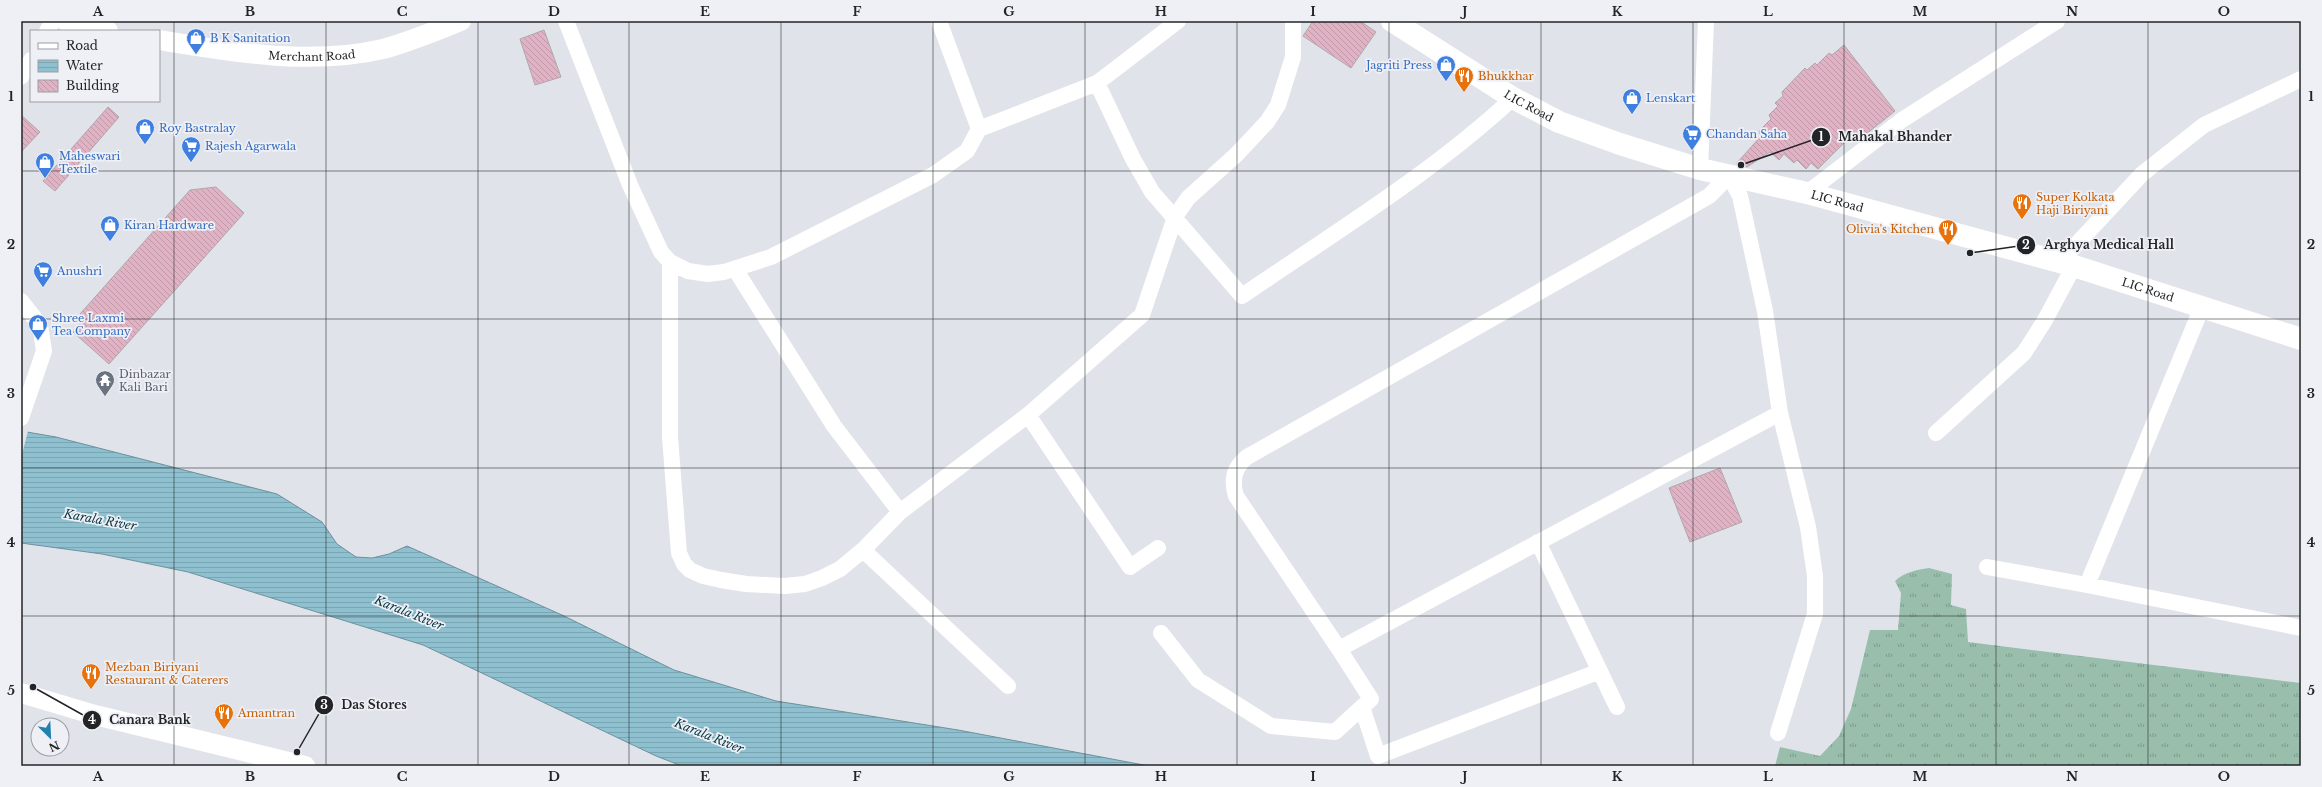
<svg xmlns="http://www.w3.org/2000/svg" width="2322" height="787" viewBox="0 0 2322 787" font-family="'Libre Baskerville',serif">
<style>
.grass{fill:url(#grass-tufts)}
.water{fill:url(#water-rules);stroke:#6e919d}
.pier{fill:#e0e3e9}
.building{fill:url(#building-back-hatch);stroke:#afa8aa}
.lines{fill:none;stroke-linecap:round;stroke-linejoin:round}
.minor{stroke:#fff;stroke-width:16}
.tertiary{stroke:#fff;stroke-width:20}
.secondary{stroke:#fff;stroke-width:22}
.grid{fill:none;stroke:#232426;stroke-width:1;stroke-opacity:0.55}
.labels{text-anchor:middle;stroke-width:3.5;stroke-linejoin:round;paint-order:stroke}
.shop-label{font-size:11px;fill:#366cbe;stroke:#eef0f6;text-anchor:start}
.street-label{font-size:11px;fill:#232426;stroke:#eef0f6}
.food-label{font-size:11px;fill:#c56008;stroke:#eef0f6;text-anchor:start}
.worship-label{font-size:11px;fill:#5b616d;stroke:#eef0f6;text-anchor:start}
.water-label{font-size:12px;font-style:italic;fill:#053541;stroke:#eef0f6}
.leader{fill:none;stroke:#232426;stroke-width:1.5}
.callout-dot{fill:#232426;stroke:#eef0f6;stroke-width:1.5}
.mark-label{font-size:12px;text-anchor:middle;font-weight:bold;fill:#fff}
.callout-label{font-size:12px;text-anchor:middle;font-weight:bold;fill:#232426;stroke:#eef0f6;stroke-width:3.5;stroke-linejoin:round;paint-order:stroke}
.neatline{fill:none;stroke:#232426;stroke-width:1.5}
.grid-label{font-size:13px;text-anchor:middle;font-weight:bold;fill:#232426}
</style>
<defs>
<pattern id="grass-tufts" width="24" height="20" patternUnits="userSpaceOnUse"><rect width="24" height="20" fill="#99bfac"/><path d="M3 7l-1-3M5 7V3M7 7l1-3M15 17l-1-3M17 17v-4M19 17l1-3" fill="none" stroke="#7c9b8c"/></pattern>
<pattern id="water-rules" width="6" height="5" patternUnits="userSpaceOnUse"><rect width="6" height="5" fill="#8ec0d0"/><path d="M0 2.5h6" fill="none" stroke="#7aa5b2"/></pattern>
<pattern id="building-back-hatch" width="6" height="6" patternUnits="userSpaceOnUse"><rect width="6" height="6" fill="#e0b2c4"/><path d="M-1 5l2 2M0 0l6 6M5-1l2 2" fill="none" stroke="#c099a8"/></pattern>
</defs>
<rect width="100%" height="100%" fill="#e0e3e9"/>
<path class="grass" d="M1929,568L1952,574L1951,605L1966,609L1968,642L2301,683V766H1775L1780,747L1820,756L1839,736L1851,709L1870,630H1898L1901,593L1895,581C1904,572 1917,570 1929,568Z"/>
<path class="water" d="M21,431L56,437L277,494L322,522L337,544L356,557L372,558L389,554L407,546L562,615L674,670L776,701L958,730L1149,766H682L656,756L423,645L188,572L102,554L21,543Z"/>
<path class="pier" d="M21,429L28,431L21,458Z"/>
<path class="building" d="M1313,21H1360L1376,32L1351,68L1303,36Z
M544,30L561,77L535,85L520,39Z
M1844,45L1895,111L1865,135L1863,132L1852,141L1849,138L1818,169L1811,163L1806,169L1797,160L1794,163L1784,154L1779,160L1770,152L1747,167L1736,164L1761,136L1759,131L1771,119L1769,115L1778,106L1775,103L1783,96L1782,92L1805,68L1807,70L1815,63L1817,65L1829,53L1832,55Z
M108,107L119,117L55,191L43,181Z
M21,115L40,132L21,152Z
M216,187L244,213L109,364L73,332L85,318L80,314L190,190Z
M1720,468L1742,522L1690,542L1669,488Z"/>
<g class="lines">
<path class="minor" d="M566,21L630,185L661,252L670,262L688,271L708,274L724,272L771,257L933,175L967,151L979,129L939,21
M1178,21L1097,83L1133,159L1152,192L1242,296C1334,233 1431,174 1513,98
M47,31L53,21
M21,77L31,60
M979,129L1097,83
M1700,169L1706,21
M1807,193L1902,120L2057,21
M670,262V437L679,553L684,564L690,570L703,576L721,580L746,584L785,586L805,584L822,578L840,569L863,550L900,512L1028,415L1142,315L1175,217L1188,198L1236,155L1267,122L1278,105L1293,57V21
M2060,262L2142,174L2204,125L2301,79
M735,269L834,426L900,512
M21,301L40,325L44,351L21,418
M1028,415L1130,567L1158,548
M1936,433L2024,353L2045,320L2074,266
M1538,542L1617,707
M863,550L1008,686
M1987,567L2087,585L2301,628
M2087,585L2202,307
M1161,633L1198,680L1271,726L1335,732L1371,699L1339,649
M1362,707L1378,756L1600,671
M1778,733L1815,614V576L1808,527L1780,413L1765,311L1740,196L1729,176L1709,196L1247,457C1234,467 1231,480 1236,496L1339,649L1780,413"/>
<g class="tertiary">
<path d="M66,21L108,31"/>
<path id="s1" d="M159,40C232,52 310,66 383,49C409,42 435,31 461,21"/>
<path d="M21,693L95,715L305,766"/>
</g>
<path class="secondary" id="s2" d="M1392,21L1513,98L1559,122L1620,144L1700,169L1807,193L2074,266L2301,339"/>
</g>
<path class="grid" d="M174,21V766M326,21V766M478,21V766M629,21V766M781,21V766M933,21V766M1085,21V766M1237,21V766M1389,21V766M1541,21V766M1693,21V766M1844,21V766M1996,21V766M2148,21V766M21,171H2301M21,319H2301M21,468H2301M21,616H2301"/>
<defs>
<g id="shop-pin" transform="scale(1)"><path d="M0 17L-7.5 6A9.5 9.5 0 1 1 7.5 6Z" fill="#3f7fe0" stroke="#eef0f6"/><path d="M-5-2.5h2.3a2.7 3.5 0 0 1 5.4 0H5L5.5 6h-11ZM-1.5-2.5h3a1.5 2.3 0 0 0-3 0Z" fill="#fff"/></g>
<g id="restaurant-pin" transform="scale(1)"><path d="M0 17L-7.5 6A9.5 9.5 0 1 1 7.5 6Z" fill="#e8710a" stroke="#eef0f6"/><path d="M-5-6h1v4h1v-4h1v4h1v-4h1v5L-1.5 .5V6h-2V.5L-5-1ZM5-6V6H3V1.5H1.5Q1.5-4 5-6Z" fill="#fff"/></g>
<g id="supermarket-pin" transform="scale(1)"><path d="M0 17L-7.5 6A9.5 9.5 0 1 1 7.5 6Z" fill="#3f7fe0" stroke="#eef0f6"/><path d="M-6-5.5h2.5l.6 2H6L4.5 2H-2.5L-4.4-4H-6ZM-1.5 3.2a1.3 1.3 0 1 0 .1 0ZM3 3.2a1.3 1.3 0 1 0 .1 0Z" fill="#fff"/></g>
<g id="temple-pin" transform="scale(1)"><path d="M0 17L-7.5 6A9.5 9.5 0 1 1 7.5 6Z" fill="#6b7280" stroke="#eef0f6"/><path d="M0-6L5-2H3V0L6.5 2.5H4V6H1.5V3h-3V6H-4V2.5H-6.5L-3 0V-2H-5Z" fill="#fff"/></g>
</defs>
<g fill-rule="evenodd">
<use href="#shop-pin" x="196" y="38"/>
<use href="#shop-pin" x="1446" y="65"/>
<use href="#restaurant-pin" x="1464" y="76"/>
<use href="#shop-pin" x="1632" y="98"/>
<use href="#shop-pin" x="145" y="128"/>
<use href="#supermarket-pin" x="1692" y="134"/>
<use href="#supermarket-pin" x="191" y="146"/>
<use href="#shop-pin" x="45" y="162"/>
<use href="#restaurant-pin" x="2022" y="203"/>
<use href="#shop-pin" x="110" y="225"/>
<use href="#restaurant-pin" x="1948" y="229"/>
<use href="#supermarket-pin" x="43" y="271"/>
<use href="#shop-pin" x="38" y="324"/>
<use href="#temple-pin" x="105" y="380"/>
<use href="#restaurant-pin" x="91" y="673"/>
<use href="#restaurant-pin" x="224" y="713"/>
</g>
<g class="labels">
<g class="shop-label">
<text x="210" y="42">B K Sanitation</text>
<text x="1432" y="69" text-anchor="end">Jagriti Press</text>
<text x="1646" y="102">Lenskart</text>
<text x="159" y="132">Roy Bastralay</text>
<text x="1706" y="138">Chandan Saha</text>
<text x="205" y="150">Rajesh Agarwala</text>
<text x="59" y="160">Maheswari<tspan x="59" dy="13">Textile</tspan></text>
<text x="124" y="229">Kiran Hardware</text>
<text x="57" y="275">Anushri</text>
<text x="52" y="322">Shree Laxmi<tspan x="52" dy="13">Tea Company</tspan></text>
</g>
<g class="street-label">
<text dy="4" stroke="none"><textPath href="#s1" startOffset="154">Merchant Road</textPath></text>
<text dy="4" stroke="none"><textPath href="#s2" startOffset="161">LIC Road</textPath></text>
<text dy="4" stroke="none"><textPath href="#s2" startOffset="485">LIC Road</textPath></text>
<text dy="4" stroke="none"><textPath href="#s2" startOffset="808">LIC Road</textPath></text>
</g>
<g class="food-label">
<text x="1478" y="80">Bhukkhar</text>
<text x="2036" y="201">Super Kolkata<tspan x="2036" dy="13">Haji Biriyani</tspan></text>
<text x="1934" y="233" text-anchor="end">Olivia's Kitchen</text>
<text x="105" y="671">Mezban Biriyani<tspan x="105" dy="13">Restaurant &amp; Caterers</tspan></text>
<text x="238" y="717">Amantran</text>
</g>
<g class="worship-label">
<text x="119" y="378">Dinbazar<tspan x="119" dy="13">Kali Bari</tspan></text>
</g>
<g class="water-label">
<text transform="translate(100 520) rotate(10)" y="4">Karala River</text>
<text transform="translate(409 613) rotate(22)" y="4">Karala River</text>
<text transform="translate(709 736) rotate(22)" y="4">Karala River</text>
</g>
</g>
<path class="leader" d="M1741 165L1821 137M1970 253L2026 245M297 752L324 705M33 687L92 720"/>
<g class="callout-dot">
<circle cx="1741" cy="165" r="4"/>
<circle cx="1970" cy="253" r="4"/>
<circle cx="297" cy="752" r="4"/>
<circle cx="33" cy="687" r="4"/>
<circle cx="1821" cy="137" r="10"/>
<circle cx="2026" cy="245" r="10"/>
<circle cx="324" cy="705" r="10"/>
<circle cx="92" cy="720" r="10"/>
</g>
<g class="mark-label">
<text x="1821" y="141">1</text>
<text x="2026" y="249">2</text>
<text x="324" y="709">3</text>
<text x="92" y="724">4</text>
</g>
<g class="callout-label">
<text x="1895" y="141">Mahakal Bhander</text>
<text x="2109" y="249">Arghya Medical Hall</text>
<text x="374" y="709">Das Stores</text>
<text x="150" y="724">Canara Bank</text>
</g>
<rect width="2322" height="787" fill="none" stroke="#eef0f6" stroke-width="44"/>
<rect x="30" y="30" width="130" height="72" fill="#eef0f6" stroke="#9d9ea3"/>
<rect x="38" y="43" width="20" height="6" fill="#ffffff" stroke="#9d9ea3"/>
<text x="66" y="50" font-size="12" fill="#232426">Road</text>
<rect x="38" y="60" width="20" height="12" fill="url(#water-rules)" stroke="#9d9ea3"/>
<text x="66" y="70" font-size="12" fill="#232426">Water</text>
<rect x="38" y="80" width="20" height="12" fill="url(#building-back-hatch)" stroke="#9d9ea3"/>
<text x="66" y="90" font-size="12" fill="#232426">Building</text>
<g transform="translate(50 737) rotate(156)"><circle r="19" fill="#eef0f6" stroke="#9d9ea3"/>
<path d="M0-3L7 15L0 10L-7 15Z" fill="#2381ad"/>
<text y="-6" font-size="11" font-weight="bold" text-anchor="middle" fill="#232426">N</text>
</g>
<rect x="22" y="22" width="2278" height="743" class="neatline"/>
<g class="grid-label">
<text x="98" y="16">A</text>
<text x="250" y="16">B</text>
<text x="402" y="16">C</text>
<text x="554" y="16">D</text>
<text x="705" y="16">E</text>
<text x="857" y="16">F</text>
<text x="1009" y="16">G</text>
<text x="1161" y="16">H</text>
<text x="1313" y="16">I</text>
<text x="1465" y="16">J</text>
<text x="1617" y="16">K</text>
<text x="1768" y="16">L</text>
<text x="1920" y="16">M</text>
<text x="2072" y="16">N</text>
<text x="2224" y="16">O</text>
<text x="11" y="101">1</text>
<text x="2311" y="101">1</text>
<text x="11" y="249">2</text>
<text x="2311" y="249">2</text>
<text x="11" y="398">3</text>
<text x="2311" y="398">3</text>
<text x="11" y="547">4</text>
<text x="2311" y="547">4</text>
<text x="11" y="695">5</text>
<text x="2311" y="695">5</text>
<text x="98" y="781">A</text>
<text x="250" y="781">B</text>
<text x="402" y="781">C</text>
<text x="554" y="781">D</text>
<text x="705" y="781">E</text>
<text x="857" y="781">F</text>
<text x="1009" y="781">G</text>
<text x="1161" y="781">H</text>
<text x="1313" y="781">I</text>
<text x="1465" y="781">J</text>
<text x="1617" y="781">K</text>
<text x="1768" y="781">L</text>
<text x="1920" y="781">M</text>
<text x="2072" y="781">N</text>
<text x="2224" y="781">O</text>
</g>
</svg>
